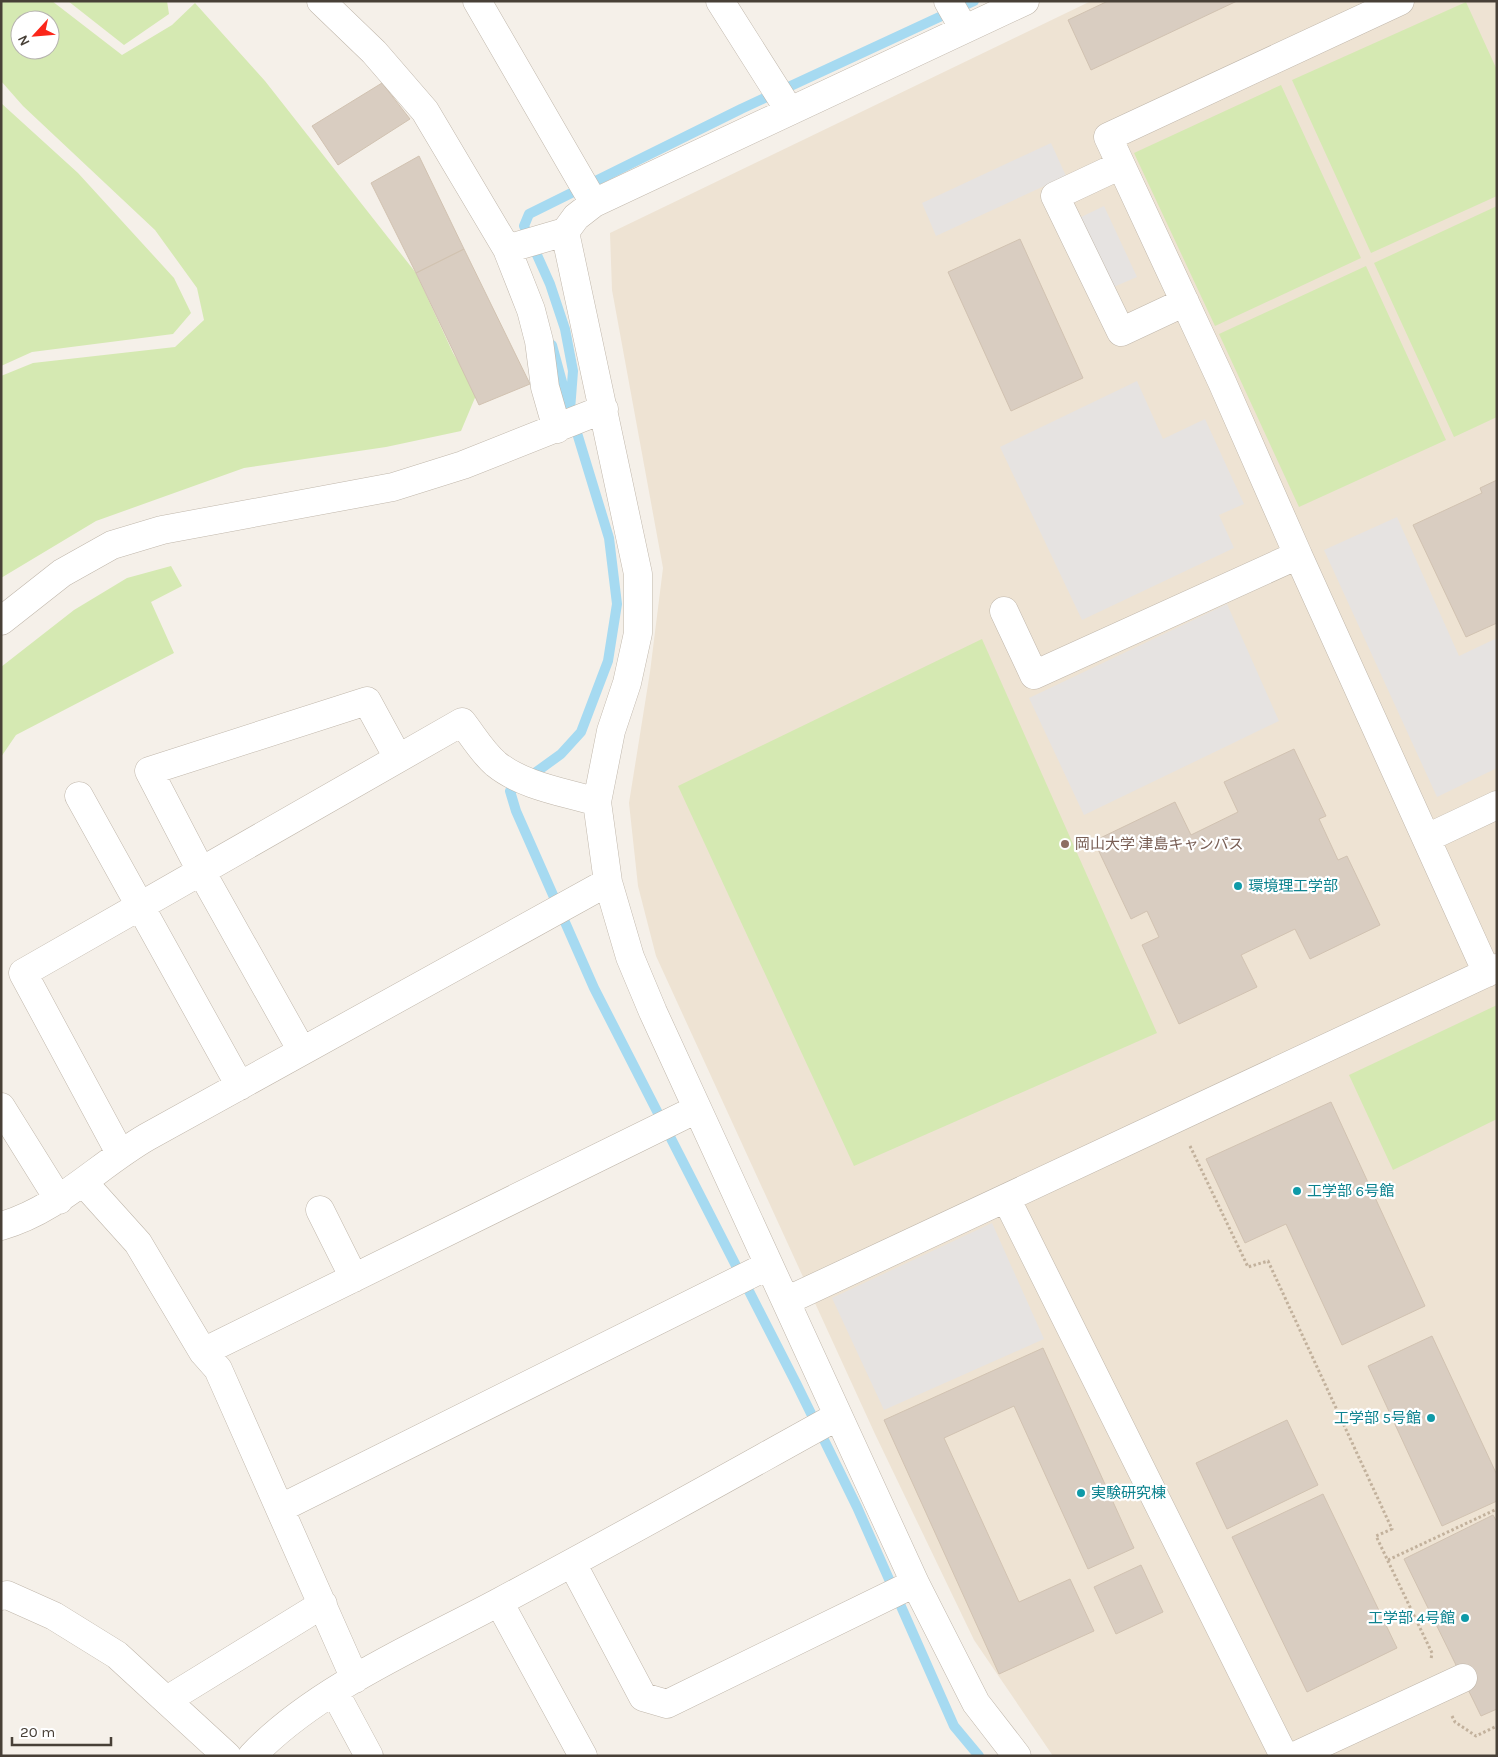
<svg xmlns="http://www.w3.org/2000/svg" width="1498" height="1757" viewBox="0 0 1498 1757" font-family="Karla,'Noto Sans JP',sans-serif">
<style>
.education{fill:#eee3d3}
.green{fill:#d5e9b2;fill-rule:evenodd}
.parking{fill:#e6e3e1}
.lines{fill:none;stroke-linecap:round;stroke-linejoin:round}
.stream{stroke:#a6daf1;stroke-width:10}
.building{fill:#d9cdc1;stroke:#d1c2b1}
.minor-casing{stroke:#c0b7ab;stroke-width:29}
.path{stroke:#c2b19c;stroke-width:3;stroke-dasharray:2.5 2.5;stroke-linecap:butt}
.minor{stroke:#fff;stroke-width:28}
.education-dot{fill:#8d6e63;stroke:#fff;stroke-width:2}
.culture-dot{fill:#0f9aa8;stroke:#fff;stroke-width:2}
.labels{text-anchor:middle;stroke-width:4.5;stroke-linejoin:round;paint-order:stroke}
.education-label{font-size:15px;fill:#785e54;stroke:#fff;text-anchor:start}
.culture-label{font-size:15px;fill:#0d838f;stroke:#fff;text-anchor:start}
</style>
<rect width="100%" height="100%" fill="#f5f0e9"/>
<path class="education" d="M1091,1H1497V1756H1053L974,1640L875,1434L656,956L638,886L629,803L650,672L663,568L612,290L610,233Z"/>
<path class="green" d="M1,1H52L122,55L172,25L195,3L265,81L416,273L453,353L477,393L461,431L386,447L244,468L96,521L1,578V376L33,363L175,347L204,320L197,288L155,230L23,106L1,81ZM20,20H50V50H20Z
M68,1H167L169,14L124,45Z
M1466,2L1497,70V196L1371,253L1292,80Z
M1281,85L1361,258L1215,326L1134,153Z
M1,103L78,173L174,278L191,313L173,334L32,352L1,366Z
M1497,206V417L1454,437L1374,263Z
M1366,266L1446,440L1299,507L1219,334Z
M171,566L182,586L151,602L174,653L16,735L1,757V667L74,610L127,578Z
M982,639L1157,1033L854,1166L678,786Z
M1497,1005V1119L1393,1170L1349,1075Z"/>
<path class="parking" d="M1051,143L1066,176L936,236L922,203Z
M1104,206L1137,277L1109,289L1077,219Z
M1137,381L1163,439L1205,419L1244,504L1219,515L1234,548L1082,620L1000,447Z
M1397,517L1459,656L1497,638V768L1437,797L1324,550Z
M1227,604L1279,721L1084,815L1029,698Z
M992,1223L1044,1339L884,1410L832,1298Z"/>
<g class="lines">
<path class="stream" d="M974,1L741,109L529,214L524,226L550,284L565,329L573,371L570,410L609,538L617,604L608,661L581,732L561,754L510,791L516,811L594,988L796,1383L857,1507L954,1726L979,1756
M552,345L568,404"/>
</g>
<path class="building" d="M1108,1H1237L1091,70L1068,20Z
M382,83L410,119L338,165L312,126Z
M419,156L464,249L416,273L371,183Z
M1020,239L1083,378L1011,411L948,272Z
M464,249L530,384L479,405L416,273Z
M1497,480V623L1466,637L1413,525L1482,493L1480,488Z
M1294,749L1326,816L1319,819L1338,860L1347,856L1380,925L1310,959L1295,929L1241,955L1257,987L1179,1024L1142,945L1159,937L1147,911L1131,919L1094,841L1175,802L1191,835L1238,812L1224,782Z
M1331,1102L1425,1306L1342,1345L1286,1224L1245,1243L1206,1159Z
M1432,1336L1497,1475V1501L1442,1526L1368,1366Z
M1043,1348L1134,1548L1088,1569L1014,1406L944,1438L1019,1602L1070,1579L1094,1631L999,1674L884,1420Z
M1287,1420L1318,1485L1227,1529L1196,1463Z
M1323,1494L1397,1648L1307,1692L1232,1537Z
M1493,1515L1497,1522V1709L1481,1716L1404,1559Z
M1141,1565L1163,1612L1116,1634L1094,1587Z"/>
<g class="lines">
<g class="minor-casing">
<path id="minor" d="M321,1L374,52L425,111L507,249L565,232
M477,1L594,203
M720,1L789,110
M948,1L964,29
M1121,165L1055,196L1121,332L1185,302
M507,249L531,310L539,341L545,387L557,429
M1298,555L1222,382L1108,137L1400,1
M1004,611L1034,675L1298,555L1487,973
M1,621L62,573L112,545L162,530L393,487L463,465L604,409
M79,796L240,1086
M1427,838L1497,805
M302,1051L201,871L149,771L367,701L398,758
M1,1107L59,1200
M120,1153L23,973L462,722C473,736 482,752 496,764C523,786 564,792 597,802
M84,1183L138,1243L203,1352L218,1369L355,1679
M1006,1198L1284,1756
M320,1210L354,1278
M1,1226C58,1210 97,1166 147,1137L608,882
M786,1301L1497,968
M203,1352L697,1109
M281,1508L769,1265
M572,1563L643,1697L667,1704L915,1583
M1,1596L7,1595L54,1616L117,1655L227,1756
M499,1602L583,1756
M334,1691L369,1756
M167,1700L323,1604
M252,1756C315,1689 421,1644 501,1601C614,1541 726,1478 838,1416
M1017,1756L976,1703L915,1583L653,1012L630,957L608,882L597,802L611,731L627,683L638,633V574L565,232L576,217L594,203L1025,1
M1295,1756L1463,1678"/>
</g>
<path class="path" d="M1190,1146L1248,1267L1268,1261L1392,1529L1376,1536L1432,1653L1431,1659
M1388,1560L1497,1509
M1452,1716L1455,1722L1476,1736L1497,1726"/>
<use href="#minor" class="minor"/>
</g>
<circle class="education-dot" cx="1065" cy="844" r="5"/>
<g class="culture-dot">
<circle cx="1238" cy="886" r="5"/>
<circle cx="1297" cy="1191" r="5"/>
<circle cx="1431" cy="1418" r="5"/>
<circle cx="1081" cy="1493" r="5"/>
<circle cx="1465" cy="1618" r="5"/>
</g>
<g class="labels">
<g class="education-label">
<text x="1075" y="849">岡山大学 津島キャンパス</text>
</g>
<g class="culture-label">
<text x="1248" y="891">環境理工学部</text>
<text x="1307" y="1196">工学部 6号館</text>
<text x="1421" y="1423" text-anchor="end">工学部 5号館</text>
<text x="1091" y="1498">実験研究棟</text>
<text x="1455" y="1623" text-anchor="end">工学部 4号館</text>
</g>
</g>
<rect width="1498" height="1757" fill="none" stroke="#484037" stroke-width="5"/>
<g transform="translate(35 35) rotate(244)"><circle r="24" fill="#ffffff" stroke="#b6b3af"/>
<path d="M0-4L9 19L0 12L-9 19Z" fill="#fb261a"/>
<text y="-8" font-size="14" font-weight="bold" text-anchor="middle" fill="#484037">N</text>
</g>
<path d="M12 1737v8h99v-8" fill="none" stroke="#484037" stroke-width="2.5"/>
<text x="20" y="1737" font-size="15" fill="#484037" stroke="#ffffff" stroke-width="4" paint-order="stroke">20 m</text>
</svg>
